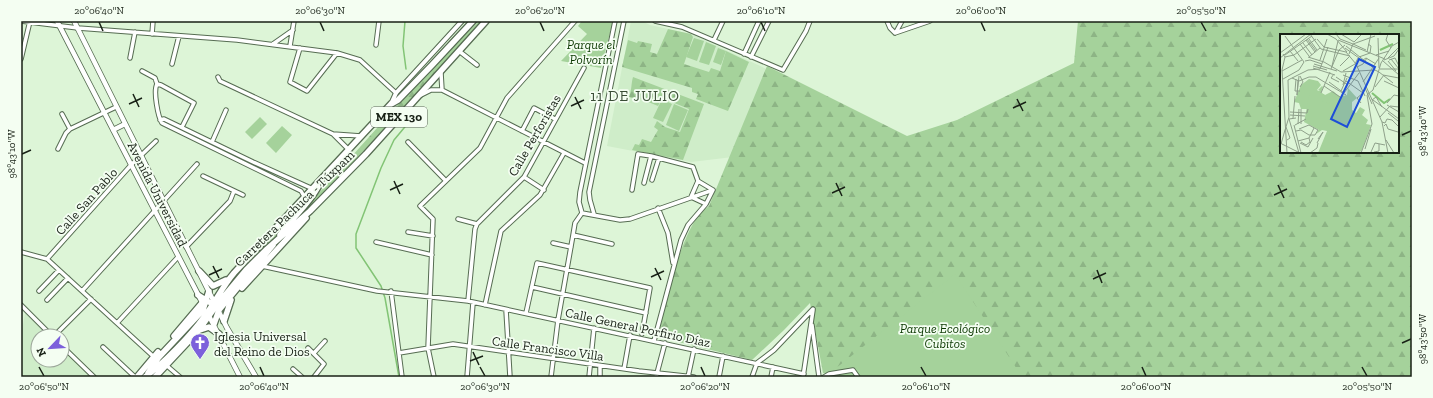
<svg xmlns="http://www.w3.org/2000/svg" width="1433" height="398" viewBox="0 0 1433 398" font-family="'Zilla Slab',serif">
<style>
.built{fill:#cfedc9}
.forest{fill:url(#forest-firs);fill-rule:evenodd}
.green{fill:#a5d29b}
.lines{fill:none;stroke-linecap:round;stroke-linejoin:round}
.stream{stroke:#82c475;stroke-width:1.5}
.minor-casing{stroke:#566c52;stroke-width:5.5}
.tertiary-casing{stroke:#566c52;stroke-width:6}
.secondary-casing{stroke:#566c52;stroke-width:6}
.primary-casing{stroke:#566c52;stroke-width:8}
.minor{stroke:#fff;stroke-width:3.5}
.tertiary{stroke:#fff;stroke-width:4}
.secondary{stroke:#fff;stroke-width:4.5}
.primary{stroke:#fff;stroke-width:5.5}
.ticks{fill:none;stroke:#182116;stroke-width:1.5}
.labels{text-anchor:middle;stroke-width:3.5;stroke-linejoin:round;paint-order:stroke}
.shield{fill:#f4fef2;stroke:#5a6358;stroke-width:1}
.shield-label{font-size:12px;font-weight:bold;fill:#182116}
.park-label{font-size:13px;font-style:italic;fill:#0b3801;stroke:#f4fef2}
.street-label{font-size:13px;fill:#182116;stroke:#f4fef2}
.poi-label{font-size:13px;fill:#182116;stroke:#f4fef2;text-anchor:start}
.quarter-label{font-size:15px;letter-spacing:1px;fill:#394d35;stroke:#f4fef2}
.inset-river{fill:none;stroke:#82c475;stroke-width:2}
.inset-road{fill:none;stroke:#8ea08a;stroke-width:1}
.view{fill:#1d4ed8;fill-opacity:0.15;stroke:#1d4ed8;stroke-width:2}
.inset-edge{fill:none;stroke:#182116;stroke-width:2}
.neatline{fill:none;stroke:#182116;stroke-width:1.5}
.ticks-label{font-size:10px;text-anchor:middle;fill:#182116}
</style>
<defs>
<pattern id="forest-firs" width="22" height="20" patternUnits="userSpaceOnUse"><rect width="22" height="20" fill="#a5d29b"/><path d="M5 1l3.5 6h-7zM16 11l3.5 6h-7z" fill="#8db485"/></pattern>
</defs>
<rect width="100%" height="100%" fill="#ddf5d7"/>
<path class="built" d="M631,21H642L650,25L691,34L773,72L733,157L691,162L607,146Z
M25,313L49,336H38V360H62V348L92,377H21V336Z"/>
<path class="forest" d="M479,21H481L478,26L401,112L294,223L293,222L419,81Z
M1078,21H1412V377H834L823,373L810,303L784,330L752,360L658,337C666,303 677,248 696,219C699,214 704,210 709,206L767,66L907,136L957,120L1074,63ZM1281,35H1398V152H1281Z
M668,29L691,34L693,37L684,64L709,72L711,68L720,71L726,51L749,62L728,111L696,99L698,94L692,92V88L622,67L628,40L637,43L638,41L652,44L650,52L657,54Z
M633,77L704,104L683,160L632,150L635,144L639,145L642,139L651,142L658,130L654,127L657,121L665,127L680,132L689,109L662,98L658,106L641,99L639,101L629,97C632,89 631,84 633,77Z"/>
<path class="green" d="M582,21H613L601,68L561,61L587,34L578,26Z
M694,38L704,41L697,61L686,57Z
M706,42L716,46L709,65L699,62Z
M718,48L726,51L721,65L713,62Z
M662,99L672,104L663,122L653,118Z
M674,104L688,110L679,131L666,125Z
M260,117L267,124L252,139L245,132Z
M282,126L292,135L276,153L266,143Z
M285,223L275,239L254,257Z
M955,274L1022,377L826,376Z"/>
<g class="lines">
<path class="stream" d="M405,21L403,46L406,69
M399,377L385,298L381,286L356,248V234L381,168L394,140L414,116L416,110"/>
<g class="minor-casing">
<path id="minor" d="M21,21L78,28L237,40L337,53L360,60L396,93
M655,21L682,27L783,70L806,31L810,21
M887,21L890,28L895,33
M896,32L902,21
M895,33L930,21
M152,34L153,21
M714,40L723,21
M273,44L293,30
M376,45L379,21
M290,46L294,21
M300,48L290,82L307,91L337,53
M459,51L477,65
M744,54L759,21
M751,57L769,21
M130,58L135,32
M21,59L30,21
M172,64L179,36
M142,71L155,78L157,84
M441,73L442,90
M218,77L220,81L333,134L349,150
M157,84C153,91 158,117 162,123L301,191L305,198
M157,84L161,85L194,103L182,127
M421,95L431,90H442L585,163
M62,114L70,129
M160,120L164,119L253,162L313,189
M522,131L534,108L555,119
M333,134L361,136
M212,142L226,110
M408,142L446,181
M58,149L66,133L70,129L116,107
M203,176L243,195
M524,177L544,190
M652,180L659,158
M698,181L691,197L706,204
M644,183L651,156
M632,190L638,154L651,156L693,167L698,181L713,190
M658,208L668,233L673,263
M582,213L579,202L580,192L615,21
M582,213L620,220L630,219L713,190
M594,214L590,200L589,192L624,21
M458,219L477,224
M408,232L433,236
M573,235L612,244
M376,242L432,255
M553,243L571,247
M186,247L230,201L234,191
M21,252L47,259L154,357
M47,259L131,165L156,141
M262,266L377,291L468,301L804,374
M532,287L646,313
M39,291L59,270
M82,291L197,164
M391,291L402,377
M47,300L68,278
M468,301L475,229L477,224L524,177L584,68
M21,305L52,336
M485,305L501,231L540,195L564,153
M506,310L510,377
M526,313L537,263L650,288L642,334
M117,323L178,257
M812,325L819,377
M54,336L91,299
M654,341L681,240L688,225L706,204L713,190
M62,346L94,377
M103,347L135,377
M308,348L324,364L314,377
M314,353L325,341
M399,353L453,344L639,371L694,377
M166,365L180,377
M600,366V377
M293,369L302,377
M624,369L630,335
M434,377L428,348L433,219L420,206L480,148L507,98L575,21
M467,377L473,303
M551,377L558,320L573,235L575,223L582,213
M589,377L594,328
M656,377L665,343
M688,377L694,349
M719,377L723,356
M752,377L757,363L774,350L813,309
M771,377L773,367
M803,377L813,310
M824,377L829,374L853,370L858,377"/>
</g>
<g class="tertiary-casing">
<path id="tertiary" d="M391,104L396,93L462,21"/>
</g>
<g class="secondary-casing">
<path id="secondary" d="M57,21L204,306
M74,21L227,328L256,377
M113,130L125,124
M208,314L240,377"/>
</g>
<g class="primary-casing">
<path id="primary" d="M280,235C292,218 308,205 318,187
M199,271L213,286L226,280
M242,288L306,218
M198,295L209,302
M224,321L231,300
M214,324L219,310L273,245
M200,330L209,327L219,334
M174,336L202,303
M148,373L159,357L203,310L209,291
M137,377L158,352
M145,377C163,364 191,335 204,317C215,303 222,287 234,273L391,104L398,100L432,65L473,21
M155,377L199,330L216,306L246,270L267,249L310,211L366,154L486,21"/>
</g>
<use href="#minor" class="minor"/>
<use href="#tertiary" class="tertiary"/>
<use href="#secondary" class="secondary"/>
<use href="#primary" class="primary"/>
</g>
<path class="ticks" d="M99,22L103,31M320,22L324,31M540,22L544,31M761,22L765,31M981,22L985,31M1201,22L1206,31M133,94L139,107M575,97L581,109M1017,99L1023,111M129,104L142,98M571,106L584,100M1013,108L1026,102M1402,135L1411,131M22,154L31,150M394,181L400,194M836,183L842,196M1278,185L1284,198M390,190L403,184M832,193L845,187M1274,195L1287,189M213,266L219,278M655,268L661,280M1097,270L1102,283M209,275L222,269M651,277L664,271M1093,279L1106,273M1402,343L1411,339M473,352L479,365M470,361L483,356M39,367L44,376M260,367L264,376M480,367L485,376M701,367L705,376M921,367L926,376M1142,367L1146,376M1362,367L1367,376"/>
<defs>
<g id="church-pin" transform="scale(1)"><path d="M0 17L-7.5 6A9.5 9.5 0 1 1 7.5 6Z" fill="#7c60db" stroke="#f4fef2"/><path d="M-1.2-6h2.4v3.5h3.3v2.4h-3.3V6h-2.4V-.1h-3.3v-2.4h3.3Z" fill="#fff"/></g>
</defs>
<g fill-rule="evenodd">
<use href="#church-pin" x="200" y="343"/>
</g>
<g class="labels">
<rect class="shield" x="371" y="107" width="56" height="20" rx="3"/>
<g class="shield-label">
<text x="399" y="121">MEX 130</text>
</g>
<g class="park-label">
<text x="591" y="49">Parque el<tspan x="591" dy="15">Polvorín</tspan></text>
<text x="945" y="333">Parque Ecológico<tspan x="945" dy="15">Cubitos</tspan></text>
</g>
<g class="street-label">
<text transform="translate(534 135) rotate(-60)" y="5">Calle Perforistas</text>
<text transform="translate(158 194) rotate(63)" y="5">Avenida Universidad</text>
<text transform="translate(86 201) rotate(-48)" y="5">Calle San Pablo</text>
<text transform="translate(294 208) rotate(-44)" y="5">Carretera Pachuca - Túxpam</text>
<text transform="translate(638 327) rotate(12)" y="5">Calle General Porfirio Díaz</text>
<text transform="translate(548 348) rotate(8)" y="5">Calle Francisco Villa</text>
</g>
<g class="poi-label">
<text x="214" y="341">Iglesia Universal<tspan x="214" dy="15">del Reino de Dios</tspan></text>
</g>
<g class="quarter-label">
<text x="635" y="101">11 DE JULIO</text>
</g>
</g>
<g transform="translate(1280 34)">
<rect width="119" height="119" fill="#ddf5d7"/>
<path d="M29,45L38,47L41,51L37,56L45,61L53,57L60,63L67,61L68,54L77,64L72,68V76L76,79L80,73L85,76L82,81L88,86L86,90L91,91L82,116L79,119H38L47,97L42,96L36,100L39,95L28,75H21L19,69L14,68L21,51Z" fill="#a5d29b"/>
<path d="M42,52L43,53L41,59L45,61L42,67L49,70L54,59L60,63L63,60L65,67L56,69L39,96L24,88L30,57H40L38,56Z" fill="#a5d29b"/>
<path class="inset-river" d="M100,16L113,10M92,59L104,69L110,65"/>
<path class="inset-road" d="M30,0L41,15L70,22M47,0L56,5L67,18M56,0L60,5L73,10L95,2M61,0L74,8L82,0M108,0L106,6L111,14M5,2L24,28M98,4L99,34M27,5L36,17M29,5L37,16M37,5L44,13L66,18L76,30L102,88L108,119M26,6L35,18M58,6L105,25M23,9L32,21M20,10L29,22M66,12L95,35M65,14L79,24M10,17L18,27M87,18L91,0M0,19L26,0M3,20L5,23L2,36L7,119M69,20L73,10L86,16M5,21L32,2M96,21L109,17M5,23L14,21L36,5M28,23L44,28L61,38L95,36L99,38M29,23L40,14M79,23L90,19L91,12L88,10M0,24L31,0M108,24L119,13M111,25L119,35M40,26L47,5M83,26L86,24L96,30M104,26L114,22L119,15M109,26L115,24L119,32M25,27L30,26L42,30M103,27L119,41M108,27L116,37M34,30L57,37M33,32L47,36M52,32L58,7M60,32L70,22M77,33L83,30L87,24M33,34L55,41M51,35L59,16L65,11M100,35H119M2,37L22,26M63,37L75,30L78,24M99,38L113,49M54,40L51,44L59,48M63,41L78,47L85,62M103,41L119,44M56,43L68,51M12,44L19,47L29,43H36L66,61M3,45L19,36L24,28M16,45L15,57H20M66,47L83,59M104,47L119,54M49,48L64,59M83,48L99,24M63,51L66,39M44,52L60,63M20,53L23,48L20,42M95,53L104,41M85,54L92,70M61,57L67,44M41,59L50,38M64,59L79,39M17,61L19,42M17,61L18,46M92,66L96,63L102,73M93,66L119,85M81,69L77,64L83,59M107,69L114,61L119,62M107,71L119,78M10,78L27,79L28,75M108,79L118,87M10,81L25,82M100,83L110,72L119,73M13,84L15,62M16,84L9,85L19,119M102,88L105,89L107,85L112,86L119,93M18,90L19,75M21,90V75M14,91L21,119M15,91L26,85M104,92L106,90L108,95L118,98M6,93L10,104L7,106M19,95L29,91L38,96L35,101H29M5,96L9,83L8,46L28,36L40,35L48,13M16,97L21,96L29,101M106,106L114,119M18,107L29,104L34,94M21,108L26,111L30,108L29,104M0,109L20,119M20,109L28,113L33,104M37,109L43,98L38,105M1,110L5,96M85,115L91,95M91,118L95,109L105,111M94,118L99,117V110M30,119L37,114L38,109M81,119L92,90L87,61L93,56L101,29L112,12L119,8"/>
<path class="view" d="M79,25L95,33L67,93L51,85Z"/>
<rect width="119" height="119" class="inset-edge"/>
</g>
<rect width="1433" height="398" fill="none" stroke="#f4fef2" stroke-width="44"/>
<g transform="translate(50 348) rotate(245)"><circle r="19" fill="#f4fef2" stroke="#9ca69a"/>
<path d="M0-3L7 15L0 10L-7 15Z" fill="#7c60db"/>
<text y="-6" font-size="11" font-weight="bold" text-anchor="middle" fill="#182116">N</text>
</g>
<rect x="22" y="22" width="1389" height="354" class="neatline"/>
<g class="ticks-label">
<text x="99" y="14">20°06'40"N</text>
<text x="320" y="14">20°06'30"N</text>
<text x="540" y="14">20°06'20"N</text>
<text x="761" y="14">20°06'10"N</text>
<text x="981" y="14">20°06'00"N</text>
<text x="1201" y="14">20°05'50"N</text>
<text transform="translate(1422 131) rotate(-90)" y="4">98°43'40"W</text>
<text transform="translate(11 154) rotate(-90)" y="4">98°43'10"W</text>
<text transform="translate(1422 339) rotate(-90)" y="4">98°43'50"W</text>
<text x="44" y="390">20°06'50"N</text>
<text x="264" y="390">20°06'40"N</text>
<text x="485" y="390">20°06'30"N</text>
<text x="705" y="390">20°06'20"N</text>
<text x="926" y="390">20°06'10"N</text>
<text x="1146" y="390">20°06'00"N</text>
<text x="1367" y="390">20°05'50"N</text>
</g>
</svg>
